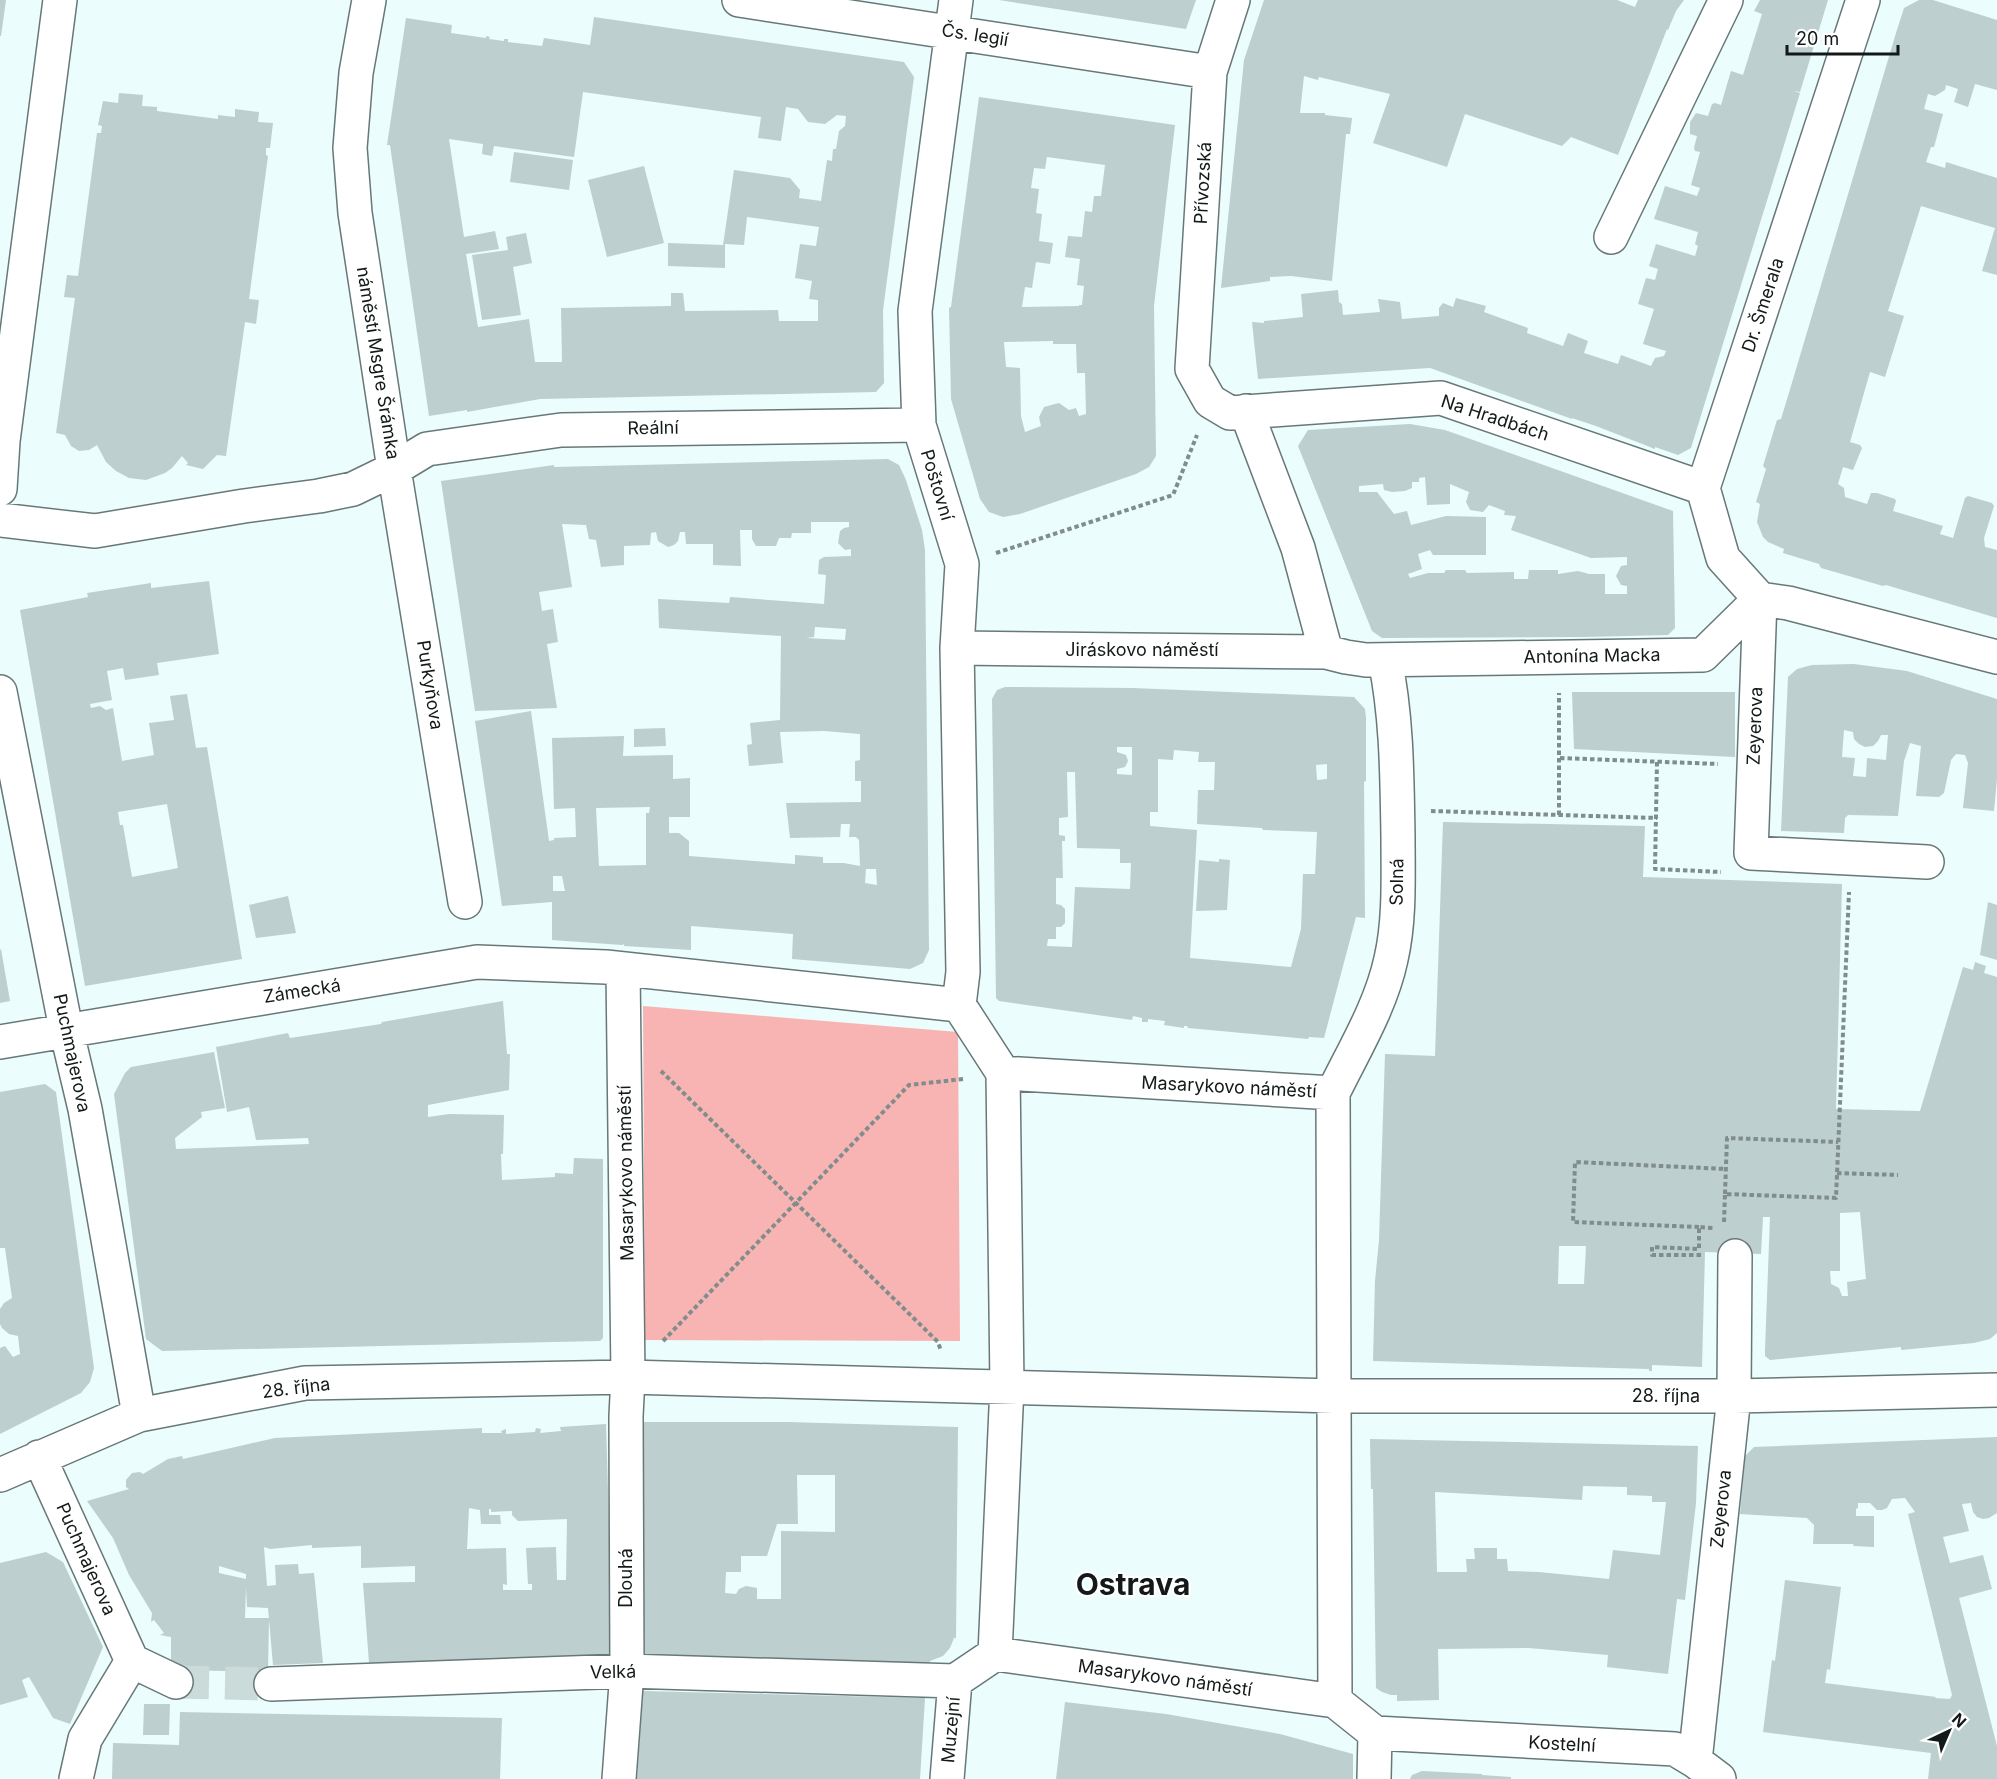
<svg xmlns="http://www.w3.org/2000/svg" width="1997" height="1779" viewBox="0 0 1997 1779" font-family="Inter,sans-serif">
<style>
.green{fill:#f8b4b2}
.building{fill:#bdcfce;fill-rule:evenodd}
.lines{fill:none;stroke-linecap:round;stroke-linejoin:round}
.minor-tunnel{stroke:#cbdbda;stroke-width:33;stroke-dasharray:33 16;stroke-linecap:butt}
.minor-casing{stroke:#687878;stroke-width:36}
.path{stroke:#818d8d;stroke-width:4;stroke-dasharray:4.5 3;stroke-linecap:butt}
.minor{stroke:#fff;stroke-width:33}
.labels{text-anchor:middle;stroke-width:4.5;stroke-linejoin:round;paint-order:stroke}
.street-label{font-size:18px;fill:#131919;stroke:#fff}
.town-label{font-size:30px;font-weight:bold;fill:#131919;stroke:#fff}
</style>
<rect width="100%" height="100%" fill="#ebfdfc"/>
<path class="green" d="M643,1006L958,1032L960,1341L645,1340Z"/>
<path class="building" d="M0,0H6L1,36H0Z
M999,0H1196L1186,29Z
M1264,0H1617L1635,7L1638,0H1684L1676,11L1668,30L1667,29L1618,155L1571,137L1562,146L1465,114L1447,167L1373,143L1390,94L1319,77L1318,80L1304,76L1300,113H1325V115L1352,118L1350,134H1346L1332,281L1291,276L1270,277V281L1221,288L1244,60Z
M1760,0H1828L1800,92L1793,91L1800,93L1691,448L1678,455L1655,447V449L1596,426L1572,418V419L1430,368L1258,379L1252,322L1264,323V321L1303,317L1301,294L1338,290L1339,302L1342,304L1343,315L1380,312L1378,299L1400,302L1402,319L1439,316V308L1443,303L1453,307L1456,298L1486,306L1484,312L1528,328L1527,333L1563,346L1568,333L1588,341L1584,353L1618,364L1621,355L1651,366L1655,358L1664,356L1666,351L1643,344L1654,309L1638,304L1646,278L1655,280L1658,269L1649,266L1656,244L1695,256L1698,246L1695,244L1698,232L1654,219L1665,186L1697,196L1700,188L1691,185L1700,152L1695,151L1694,148L1697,136L1690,134V122L1696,113L1708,116L1712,104L1715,103L1721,105L1731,71L1743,75L1762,14L1754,11Z
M1919,0H1933L1997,20V90L1975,84L1968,107L1954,102L1958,89L1946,85L1945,90L1935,96L1928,94L1924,109L1943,114L1934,147H1931L1926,162L1945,168L1946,162L1997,178V275L1982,271L1995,228L1921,206L1888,311L1904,316L1885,377L1870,372L1850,442L1860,445L1862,448L1853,470L1843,467L1838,484L1844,488L1845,497L1867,504L1871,493H1877L1895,499L1896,501L1893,511L1943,526L1940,534L1953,538L1965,498L1968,496L1992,503L1994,506L1984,538L1985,547L1997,550V618L1886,585L1883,586L1828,570L1821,568L1819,564L1783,553L1784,549L1768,542L1763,537L1757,522L1760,504L1756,502L1766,469L1763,466L1777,420L1781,419L1791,386L1896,33L1904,8Z
M594,17L904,62L914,77L883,310L884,383L876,392L540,399L467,412V410L429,416L390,145H387L406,18L452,25L451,33L486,38V36L490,37L489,39L504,41V39H508V42L542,46L544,38L590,45ZM583,92L761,117L758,138L781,141L786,107L798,109L808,122L825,124L837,115L846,116L845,126L839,131L836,149H833L832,161L827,160L821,201L799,198L800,190L790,178L734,170L723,245L668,243V266L725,268V244L744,245L747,217L819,227L816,246L800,244L795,278L812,281L809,299L818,300V321H779L778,310L685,311L683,293H671V306L561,308L562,362H535L529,319L478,327L466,254L499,249L495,231L464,237L449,139L483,144L482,154L492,156L494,146L574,157Z
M119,93L143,95L142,106L157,107V111L218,119V115L235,117V109L259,112L258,122L273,123L270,148H266V155L268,156L249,299L259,300L256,324L245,322L226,456L217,455L203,469L186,465L188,463L182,456L172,468L165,473L146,480L129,478L116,471L106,462L97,445L89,450L79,451L71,446L65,435L56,433L75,298L64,297L67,275L78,276L97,133H101L102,126L98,125L103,101L118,103Z
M979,97L1175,125L1154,306L1156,456L1149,467L1136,474L1020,514L1003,517L989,512L980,499L951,399L949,308L951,307ZM1047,157L1105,165L1101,196H1094L1092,212L1085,211L1082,237L1068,236L1065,257L1080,259L1077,285L1084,286L1082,305H1079V306L1022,307L1025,287L1032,288L1036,262L1050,264L1053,243L1039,241L1042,214L1036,213L1039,189L1031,188L1034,168L1045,169ZM1053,341V344H1076L1077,373H1085L1086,414L1079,416L1076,408L1069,410L1059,403L1044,407L1039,417L1041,426L1025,432L1021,416L1020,368L1006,367L1004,342Z
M514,152L573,160L569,190L510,182Z
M644,166L664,243L607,257L588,180Z
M526,233L532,263L513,267L521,315L482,320L472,255L508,250L506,237Z
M1410,424L1445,430L1673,511L1675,628L1668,635L1584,637L1382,638L1372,631L1298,446L1308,430ZM1425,477L1427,505L1450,504V484L1469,492L1466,502L1470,510L1483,512L1489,505L1505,511L1504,515L1516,516L1511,530L1591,558L1627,557V565L1621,566L1616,576L1621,585L1627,586V594H1605V574H1589L1578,571L1558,574V570H1529L1528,579H1514V572L1467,573L1465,570H1446L1444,573H1428L1410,578L1408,574L1422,569L1418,554L1430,550L1433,555H1486V517L1446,516L1411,525L1407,511L1394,514L1377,492H1359V486L1383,484L1384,490L1392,492L1405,491L1412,488V482H1419V478Z
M888,459L899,465L906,480L922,530L925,550L929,950L923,963L910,969L792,959L793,934L691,926V950L624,946V944L622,945L552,940V902L502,906L475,721L531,711L549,841L554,840V838L576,837L575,808L554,809L552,738L624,736L623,756L673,755V779L690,778V817H669V833H679L689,841V856L795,864V855L823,857V863H844L860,866L859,840L856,837H849L850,824H841L840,837L790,838L786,803L861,802V781H855V761L860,760V734L824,731L780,732L783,763L749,766L747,745L752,744L750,723L780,720L781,636L659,628L658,599L729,603L730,597L824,604L826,575L818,574L819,560L824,557L851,556V549L845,550L838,543L840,531L844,528L849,527V522H811V533H792L791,538H779L776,546H756L752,539V530H740L741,566L713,565V544H686L685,532H680L678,541L674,545L668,547L658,541L656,532L651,533L650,545L624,546V565L601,567L596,540L589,539L586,525L562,524L572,587L539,592L542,611L553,609L558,642L547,644L557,708L475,711L441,481L554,465V467ZM815,627L846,629L845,640L806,638L814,637ZM650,807L649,813H646V865L599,866L596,808ZM866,869H876L877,885L865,883ZM553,876H562L565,891H553Z
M209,581L219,654L157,663L159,675L125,680L123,668L107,671L112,700L90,704L91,708L100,706L106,710L113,708L122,761L154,755L149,723L174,720L170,696L187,694L196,748L207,747L242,959L85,986L20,610L88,597L87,593L151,583V588ZM167,804L178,868L132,877L123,825H120L118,812Z
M1854,664L1907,671L1997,699V779L1994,811L1963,808L1968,763L1965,755L1956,754L1951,760L1944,793L1939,797L1916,796L1921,746L1910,743L1904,761L1898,816L1848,815L1845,818L1844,833L1781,831L1788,677L1797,669L1812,665ZM1844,730L1853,732L1854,739L1859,744L1865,747L1873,746L1878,741L1881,735H1888L1886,760L1867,758L1866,777L1853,776L1855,758L1842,757Z
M1005,687L1133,688L1354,697L1365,709L1366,718V781L1364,782L1365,918L1356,917L1324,1038L1309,1037L1308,1039L1188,1028L1187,1026H1184V1028L1164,1025L1165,1021L1148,1019V1022H1142V1018L1133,1016L1132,1020L999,1001L996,998L992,699L997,690ZM1117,747H1132V775L1117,774V769L1125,767L1128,761L1126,755L1117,752ZM1174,750L1199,752L1198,762H1215L1214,790H1198L1197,824L1262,828L1263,830L1317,832L1315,874H1303L1301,929L1291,967L1190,958L1197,830L1150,826V812H1158V759L1173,760ZM1327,764V779L1317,780L1316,765ZM1067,772H1075L1077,848L1120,849V863H1131L1130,889L1075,887L1072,947L1047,946L1048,939H1056V927H1061L1065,923V909L1061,905L1056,904V878H1063L1062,841H1065V836L1059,835V818L1068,817Z
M1572,692H1735V757L1574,749Z
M665,728L666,746L634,747V729Z
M1443,822L1645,826L1643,877L1842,884L1836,1109L1920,1111L1963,967L1973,970L1975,962L1986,966L1984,973L1997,977V1333L1990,1339L1974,1343L1901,1350V1347L1770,1360L1765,1356V1350L1770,1217H1763L1761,1254L1705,1252L1702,1367L1652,1365V1371H1649V1369L1373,1361L1375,1281L1379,1240L1385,1054L1435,1056ZM1860,1212L1866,1279L1847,1282L1848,1296H1842L1839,1288L1831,1284L1830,1271H1840V1213ZM1559,1246H1586L1584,1284H1558Z
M1219,859L1230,860L1227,910L1196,911L1199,860L1219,862Z
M288,896L296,933L256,938L249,905Z
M1988,902L1997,905V960L1980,955Z
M1,949L10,1001L0,1003V950Z
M503,1001L507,1054H510L509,1090L428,1105V1117L449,1114L504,1115L503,1154H501L502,1180L555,1177V1173L573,1174L574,1158L603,1159V1338L600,1341L162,1351L146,1339L114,1094L125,1073L131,1067L214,1052L225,1108L201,1112L202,1117L175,1138L176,1149L309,1144L308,1138L256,1140L249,1107L227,1112L216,1047L288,1033L290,1038L381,1024L382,1022Z
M45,1084L56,1092L94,1368L90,1382L81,1393L0,1434V1348L5,1346L13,1357L20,1354L18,1336L9,1334L2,1328L0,1324V1309L4,1303L12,1298L5,1248H0V1092Z
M639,1422H788L958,1427L956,1638H954L950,1648L943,1656L930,1661V1664L645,1663ZM797,1475H835V1532L781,1531V1599H757V1588L746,1586L739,1589L736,1594L725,1593L726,1572H741V1556H767L777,1524H798Z
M606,1424L611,1588L610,1658L369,1663L363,1583L415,1582V1566L361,1568V1546L312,1548V1545L270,1549L264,1547L267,1586L276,1585L275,1565L298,1564L299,1574L314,1573L323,1663L273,1665L268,1608L247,1607L246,1587L245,1618H269L268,1672L181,1670L174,1667L171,1661V1637L160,1635L164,1633L154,1620L151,1622L152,1613L129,1575L113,1538L87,1501L129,1489L126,1487V1480L132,1473L140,1472L143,1474L168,1459L182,1456L183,1459L275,1438L482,1428V1433H502L501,1431L506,1429V1434L535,1432L536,1428L541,1429L540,1433L561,1431L560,1427ZM469,1508L480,1510L481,1524H501L500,1515H489V1509H491V1512L512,1511V1515L518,1521L567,1519L566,1580H557L556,1547L526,1548L528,1584H532V1590H503V1584L507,1585L506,1548L467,1549ZM219,1566L246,1574V1579L219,1573Z
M1997,1437V1513L1989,1518L1983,1519L1977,1517L1973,1512L1971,1503L1962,1504L1969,1531L1943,1537L1950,1563L1983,1555L1992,1589L1959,1598L1997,1746V1779H1928L1931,1753L1763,1732L1772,1660L1775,1661L1785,1580L1841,1587L1830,1670L1827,1669L1825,1683L1936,1697L1935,1698L1950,1699L1952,1695L1908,1514L1915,1512L1905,1498L1892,1499L1887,1508L1882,1510H1877L1870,1503H1858V1508L1856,1509V1516H1874V1547L1854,1546L1853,1544H1813L1814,1525L1807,1518L1740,1514L1745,1456L1754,1447Z
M1370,1439L1698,1446L1696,1503L1685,1600L1677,1599L1668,1674L1607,1667L1608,1655L1529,1648L1438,1649L1439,1700L1397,1701V1695H1391L1382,1692L1376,1688L1373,1489H1371ZM1583,1486L1627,1487V1495L1652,1496V1502H1666L1660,1555L1613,1550L1609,1579L1539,1572L1508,1571L1507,1559H1497V1548H1474L1475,1559H1466L1467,1572H1437L1435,1492L1582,1500Z
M46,1552L63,1562L103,1647L70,1724L53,1718L29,1677L22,1680L28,1697L0,1705V1563Z
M643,1691L925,1698L920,1779H637Z
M1065,1702L1166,1714L1280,1734L1353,1754V1779H1056Z
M144,1704H170L169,1735H143Z
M180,1712L502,1718L500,1779H112L113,1743L179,1745Z
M1422,1771L1482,1774V1775L1511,1777V1779H1410L1412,1775Z"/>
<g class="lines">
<path class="minor-tunnel" d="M176,1682L271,1684"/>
<g class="minor-casing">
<path id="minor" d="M369,0L356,73L350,148L355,213L394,469L465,902
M739,0L1210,72
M956,0L915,311L919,425L962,564L957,648L963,972L959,1005L1003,1073L1007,1386L995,1654
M1233,0L1210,72L1192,369L1210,401L1230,413L1441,398L1703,488
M1611,237L1726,0
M0,489L3,441L60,0
M0,520L95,531L244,506L319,496L353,489L394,469L427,449L561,430L919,425
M1760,599L1723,558L1703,488L1863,0
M1760,599L1751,853L1927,862
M1760,599L1788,603L1997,657
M957,648L1326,652L1298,548L1246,411
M1326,652L1346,657L1366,660L1703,655L1760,599
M1385,660C1397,717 1397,778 1398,837C1398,877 1400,920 1391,959C1381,1006 1354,1050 1333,1093L1335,1701L1375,1733L1675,1749L1695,1761L1719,1779
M0,692L66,1029L85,1109L139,1415
M0,1042L477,962L606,967L959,1005
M1003,1073L1333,1093
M39,1457L132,1661
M0,1475L139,1415L305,1383L628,1377L1334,1396H1734L1997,1390
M132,1661L176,1682
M955,1681L995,1654L1335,1701
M271,1684L627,1671L955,1681
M1695,1761L1734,1396L1735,1256
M76,1779L85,1739L132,1661
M619,1779L627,1671L626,1416L628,1377L623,970
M947,1779L955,1681
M1374,1779L1375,1733"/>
</g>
<path class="path" d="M996,553L1173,495L1197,435
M1560,758L1718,764
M1657,762L1655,869L1721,872
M1431,811L1657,818
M1559,815V693
M661,1071L938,1342L941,1351
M1837,1173L1898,1175
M1725,1194L1727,1138L1838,1142
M1724,1222L1725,1194L1836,1198L1849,892
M1699,1227L1573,1222L1575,1162L1726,1169
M1701,1255H1652V1247L1699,1249V1227L1713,1228
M663,1341L909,1085L963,1079"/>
<use href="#minor" class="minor"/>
</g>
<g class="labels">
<g class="street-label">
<text transform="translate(975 35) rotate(9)" y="6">Čs. legií</text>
<text transform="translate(1203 183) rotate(-87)" y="6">Přívozská</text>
<text transform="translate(1763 305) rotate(-72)" y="6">Dr. Šmerala</text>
<text transform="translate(378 363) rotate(81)" y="6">náměstí Msgre Šrámka</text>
<text transform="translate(1495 418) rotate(18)" y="6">Na Hradbách</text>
<text transform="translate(653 428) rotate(-1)" y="6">Reální</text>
<text transform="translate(937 485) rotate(73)" y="6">Poštovní</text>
<text x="1142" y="656">Jiráskovo náměstí</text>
<text transform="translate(1592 656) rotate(-1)" y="6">Antonína Macka</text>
<text transform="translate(430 685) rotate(81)" y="6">Purkyňova</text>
<text transform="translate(1755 726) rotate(-88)" y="6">Zeyerova</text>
<text transform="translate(1397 882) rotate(-89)" y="6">Solná</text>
<text transform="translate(302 991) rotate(-9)" y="6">Zámecká</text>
<text transform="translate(72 1053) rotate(78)" y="6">Puchmajerova</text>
<text transform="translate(1229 1087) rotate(3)" y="6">Masarykovo náměstí</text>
<text transform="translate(626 1173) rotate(-91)" y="6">Masarykovo náměstí</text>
<text transform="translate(296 1388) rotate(-7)" y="6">28. října</text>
<text x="1666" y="1402">28. října</text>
<text transform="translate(1721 1509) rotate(-84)" y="6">Zeyerova</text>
<text transform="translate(86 1559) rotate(66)" y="6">Puchmajerova</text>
<text transform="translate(626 1578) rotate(-90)" y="6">Dlouhá</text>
<text transform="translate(613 1672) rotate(-1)" y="6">Velká</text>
<text transform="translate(1165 1678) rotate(8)" y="6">Masarykovo náměstí</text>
<text transform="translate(951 1730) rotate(-85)" y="6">Muzejní</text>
<text transform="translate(1562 1744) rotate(3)" y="6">Kostelní</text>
</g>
<g class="town-label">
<text x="1133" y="1595">Ostrava</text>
</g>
</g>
<g transform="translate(1949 1731) rotate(44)" stroke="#ffffff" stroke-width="4.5" paint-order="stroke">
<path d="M0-4.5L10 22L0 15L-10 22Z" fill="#131919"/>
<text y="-9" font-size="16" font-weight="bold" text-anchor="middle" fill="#131919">N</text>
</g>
<path d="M1787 45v9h111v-9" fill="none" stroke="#131919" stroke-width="3"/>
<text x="1796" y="45" font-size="18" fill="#131919" stroke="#ffffff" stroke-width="4.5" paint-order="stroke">20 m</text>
</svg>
